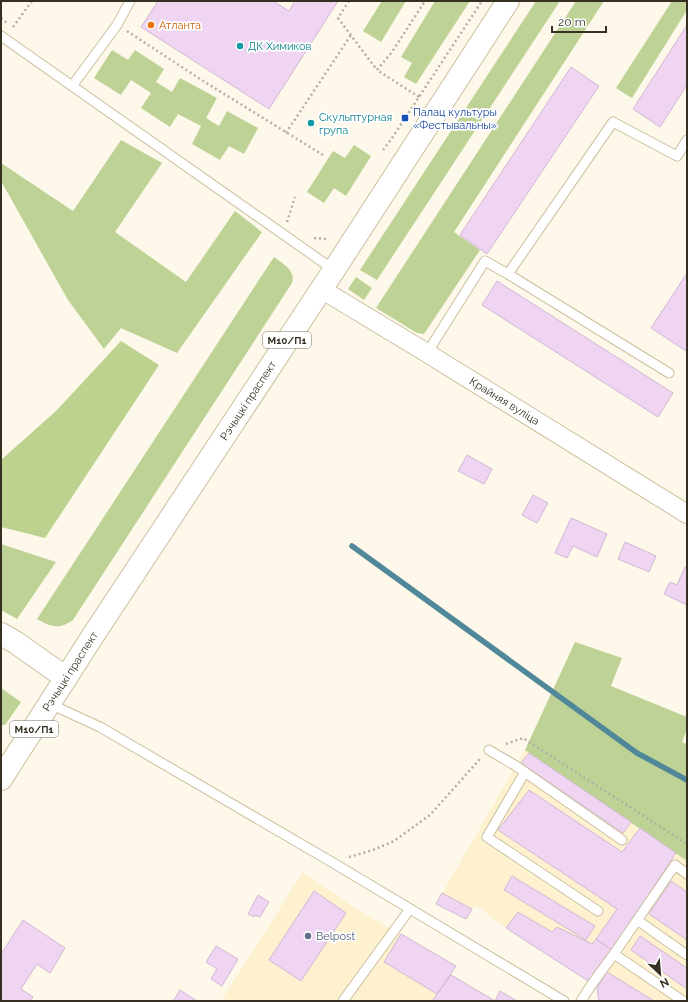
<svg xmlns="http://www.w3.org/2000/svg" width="688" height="1002" viewBox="0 0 688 1002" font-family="Raleway,sans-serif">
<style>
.built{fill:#fdf1cf}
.green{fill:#bdd294}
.forest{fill:#bcd28e}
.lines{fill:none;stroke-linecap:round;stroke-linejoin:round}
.stream{stroke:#50889a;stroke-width:5.5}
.building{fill:#efd5f2;stroke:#d1b8d4}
.service-casing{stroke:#cbbf9d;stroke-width:11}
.minor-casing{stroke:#cbbf9d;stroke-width:20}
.tertiary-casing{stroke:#cbbf9d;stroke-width:24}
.primary-casing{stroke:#cbbf9d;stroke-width:24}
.path{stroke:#b4afa1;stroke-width:2.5;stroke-dasharray:2 3;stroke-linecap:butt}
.service{stroke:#fff;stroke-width:9}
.minor{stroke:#fff;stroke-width:18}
.tertiary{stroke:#fff;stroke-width:22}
.primary{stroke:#fff;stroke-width:22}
.food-dot{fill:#e8710a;stroke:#fff;stroke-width:1.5}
.culture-dot{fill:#0f9aa8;stroke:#fff;stroke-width:1.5}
.transit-dot{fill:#1a4fb4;stroke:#fff;stroke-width:1.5}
.service-dot{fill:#5c6f8a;stroke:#fff;stroke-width:1.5}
.labels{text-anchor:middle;stroke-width:3.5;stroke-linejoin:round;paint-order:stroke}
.shield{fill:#fff;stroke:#726e64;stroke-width:1}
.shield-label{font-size:10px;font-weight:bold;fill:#353022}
.food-label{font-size:11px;fill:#c56008;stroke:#fff;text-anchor:start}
.culture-label{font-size:11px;fill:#0d838f;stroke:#fff;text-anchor:start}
.transit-label{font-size:11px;fill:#164399;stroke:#fff;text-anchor:start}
.street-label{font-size:11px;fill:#353022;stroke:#fff}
.service-label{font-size:11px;fill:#4e5e75;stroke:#fff;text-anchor:start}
</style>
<rect width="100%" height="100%" fill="#fdf8ea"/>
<path class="built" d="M525,750L687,861V1001H599L597,988L588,981L506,928L475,905L466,919L436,904Z
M303,872L358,910L456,966L451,975L495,1000L500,991L517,1001H221Z"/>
<path class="green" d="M382,1H406L381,42L363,31Z
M435,1H470L416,84L404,77L412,63L401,57Z
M536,1H560L377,280L360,270Z
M576,1H604L454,232L480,250L424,334L417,333L376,308Z
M672,1H687V10L632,98L616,88Z
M112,50L128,60L135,50L164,69L156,82L172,92L180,78L217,98L206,118L219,126L227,111L258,128L244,154L229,146L220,160L192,144L201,126L178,114L170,127L141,108L151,93L131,80L121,95L94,78Z
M121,140L162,163L115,232L186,282L235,211L262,232L177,353L121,328L104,349L68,300L1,181V163L73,211Z
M354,145L371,156L346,196L334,188L324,203L307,192L333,151L345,158Z
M274,257C283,264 296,270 292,283L73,620C59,630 51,627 37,619Z
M356,277L372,288L364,300L348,289Z
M1,544L56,562L17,619L1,610Z
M575,642L622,658L611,686L687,717V729L682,742L687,744V861L525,750Z
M1,688L21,702L5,725H1Z"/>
<path class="forest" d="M121,341L159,365L45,538L1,527V460L56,411Z"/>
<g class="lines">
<path class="stream" d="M352,546L637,753L687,780"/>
</g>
<path class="building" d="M158,1H273L289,11L295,1H338L269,109L141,27Z
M687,25V85L660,127L633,109Z
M571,67L599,86L487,254L460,235Z
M687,273V349L686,351L651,328Z
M497,281L673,393L658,417L482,305Z
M467,455L492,469L484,484L458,471Z
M533,495L548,503L537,523L522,515Z
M571,518L607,534L597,557L573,546L567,558L555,553Z
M625,542L656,556L649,572L618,559Z
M685,567L687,568V605L664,594L670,582L677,585Z
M529,753L631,822L623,833L521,763Z
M529,790L622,852L640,828L676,853L612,950L596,939L617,909L498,830Z
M512,876L595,926L586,940L504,890Z
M671,881L687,892V940L649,914Z
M314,891L346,913L301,981L269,960Z
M442,893L472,909L466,919L436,904Z
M258,895L269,902L260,917L255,915L254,917L248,914Z
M518,912L552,932L557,927L592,944L596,939L612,950L588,981L506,928Z
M23,920L65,948L50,973L37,964L21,989L33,997L30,1001H1V954Z
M401,934L456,966L437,994L384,962Z
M640,936L687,968V989L631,950Z
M216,946L238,959L222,986L211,979L217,969L206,962Z
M607,972L654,1001H599L597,988Z
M451,975L495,1001L500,991L517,1001H432Z
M180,990L197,1001H173Z"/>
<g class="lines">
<g class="service-casing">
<path id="service" d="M1,36L334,270
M72,86L117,25L130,1
M508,274L669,373
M427,353L485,261L508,274L613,122L677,156L687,140
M50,704L100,727L330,861L564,1001
M489,750L516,766L622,840
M525,772L487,837L598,911
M637,920L687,955
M614,954L683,1001
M343,1001L410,909
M581,1001L592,984L614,954L675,865L687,874"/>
</g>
<g class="minor-casing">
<g id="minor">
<path id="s1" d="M321,289L427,353L687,514"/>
</g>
</g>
<g class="tertiary-casing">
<path id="tertiary" d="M1,634L15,642L66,678"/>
</g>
<g class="primary-casing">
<g id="primary">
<path id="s2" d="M1,779L96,631L334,270L508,1"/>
</g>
</g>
<path class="path" d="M349,1L338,18L377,70
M1,18L7,23
M13,27L32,1
M127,31L200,79L323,155
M419,97L377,70L392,52L425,1
M286,133L351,35
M383,150L392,138L482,1
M287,222L295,197
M314,238L327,239
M506,744L523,738L687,844
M349,857L373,850L394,841L430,815L480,759"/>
<use href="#service" class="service"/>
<use href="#minor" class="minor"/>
<use href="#tertiary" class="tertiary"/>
<use href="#primary" class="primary"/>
</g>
<circle class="food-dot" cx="151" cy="25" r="4"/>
<g class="culture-dot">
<circle cx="240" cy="46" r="4"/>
<circle cx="311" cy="123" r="4"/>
</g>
<rect class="transit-dot" x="401" y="114" width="8" height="8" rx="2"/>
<circle class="service-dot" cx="308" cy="936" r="4"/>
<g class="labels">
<g class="shield">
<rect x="263" y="332" width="48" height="16" rx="3"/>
<rect x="10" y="721" width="48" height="16" rx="3"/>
</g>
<g class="shield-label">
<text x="287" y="344">М10/П1</text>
<text x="34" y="733">М10/П1</text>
</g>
<g class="food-label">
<text x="159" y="29">Атланта</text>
</g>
<g class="culture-label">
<text x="248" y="50">ДК Химиков</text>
<text x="319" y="121">Скульптурная<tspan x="319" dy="13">група</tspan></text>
</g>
<g class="transit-label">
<text x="413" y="116">Палац культуры<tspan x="413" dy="13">«Фестывальны»</tspan></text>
</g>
<g class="street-label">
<text dy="4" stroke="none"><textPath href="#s2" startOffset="452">Рэчыцкі праспект</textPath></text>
<text dy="4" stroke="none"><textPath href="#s1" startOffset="215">Крайняя вуліца</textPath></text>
<text dy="4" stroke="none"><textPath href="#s2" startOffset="128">Рэчыцкі праспект</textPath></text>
</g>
<g class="service-label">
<text x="316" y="940">Belpost</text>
</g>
</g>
<rect width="688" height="1002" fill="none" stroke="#353022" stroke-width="4"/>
<g transform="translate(660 974) rotate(154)" stroke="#ffffff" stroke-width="3" paint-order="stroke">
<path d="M0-3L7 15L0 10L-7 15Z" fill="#353022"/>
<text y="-6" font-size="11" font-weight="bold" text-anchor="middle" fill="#353022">N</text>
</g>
<path d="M552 26v6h54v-6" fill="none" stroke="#353022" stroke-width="2"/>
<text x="558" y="26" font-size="12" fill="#353022" stroke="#ffffff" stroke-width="3" paint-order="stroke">20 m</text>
</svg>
